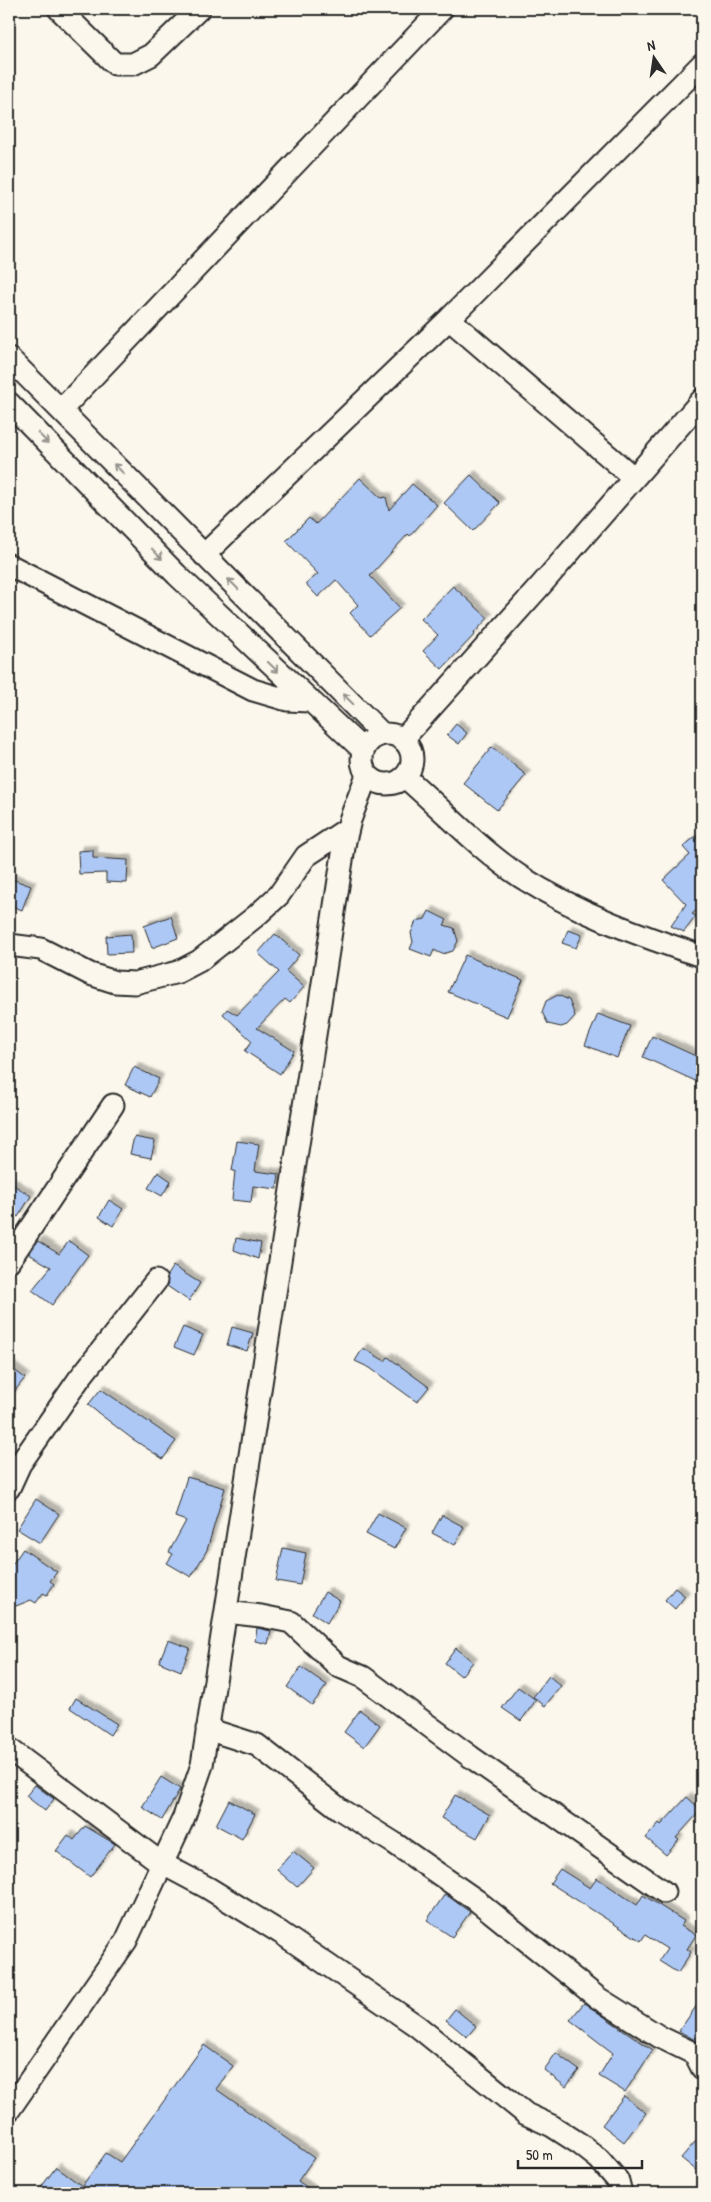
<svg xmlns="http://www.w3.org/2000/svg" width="711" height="2202" viewBox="0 0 711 2202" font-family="'Patrick Hand',sans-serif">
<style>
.building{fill:#adc8f5;stroke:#2b2b2b;filter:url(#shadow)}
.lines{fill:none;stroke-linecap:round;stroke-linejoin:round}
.minor-casing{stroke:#2b2b2b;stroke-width:25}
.minor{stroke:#fbf7ec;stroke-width:21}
.oneway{stroke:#93918c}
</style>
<defs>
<filter id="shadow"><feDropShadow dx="4.5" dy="-4.5" stdDeviation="1" flood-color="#0004"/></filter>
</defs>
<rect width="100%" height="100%" fill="#fbf7ec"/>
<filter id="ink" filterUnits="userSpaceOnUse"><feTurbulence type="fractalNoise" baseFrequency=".02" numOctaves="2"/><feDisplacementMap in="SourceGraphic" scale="10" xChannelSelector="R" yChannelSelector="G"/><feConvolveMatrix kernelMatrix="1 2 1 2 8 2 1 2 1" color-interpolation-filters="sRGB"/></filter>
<g filter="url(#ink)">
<path class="building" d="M471,475L500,503L473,531L444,503Z
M360,478L381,498L386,497L389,510L412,484L437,505L410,536L408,534L370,576L400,608L370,635L350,613L358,605L336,580L318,597L306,584L318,574L286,541L309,518L316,524Z
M453,586L488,618L474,633L475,634L442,669L423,651L438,635L421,619Z
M456,724L467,733L459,744L447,735Z
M492,747L526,775L497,810L463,783Z
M696,836L702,843V905L692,914L696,916L684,932L671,926L686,904L663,880L690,855L683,847Z
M93,850V858L128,860L127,883L106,882V873L79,874L78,851Z
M9,878L31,886L22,910L9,905Z
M429,911L447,920L444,925L454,928L458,941L453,951L442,954L434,950L431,957L410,949L413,942L411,933L416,921L425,919Z
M171,916L178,938L152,948L144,926Z
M568,930L582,935L576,948L562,943Z
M131,934L132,953L107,954L106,936Z
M275,934L299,955L286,971L304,987L290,1003L285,999L257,1028L294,1051L280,1074L245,1051L252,1041L223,1014L227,1009L237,1015L279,972L258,953Z
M465,955L523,980L507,1017L448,992Z
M558,995L569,1000L575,1016L567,1025L561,1027L548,1024L542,1012L546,1001Z
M598,1014L630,1026L617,1058L585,1045Z
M652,1036L702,1059V1084L643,1057Z
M134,1067L159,1079L150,1097L125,1085Z
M134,1137L155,1141L151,1158L130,1154Z
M237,1141L259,1144L255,1171L279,1174L277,1189L253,1186L251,1202L232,1200L235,1171H232Z
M158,1172L171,1181L162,1196L148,1188Z
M9,1182L31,1196L18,1217L9,1211Z
M109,1200L123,1209L113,1226L99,1217Z
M236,1238L261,1243L258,1259L234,1250Z
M38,1241L59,1254L69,1241L88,1255L52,1305L32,1290L51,1267L29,1254Z
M173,1266L200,1283L189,1301L167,1286V1275Z
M183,1327L203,1335L194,1355L174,1347Z
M232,1327L253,1333L247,1351L227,1345Z
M363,1348L385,1361L388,1357L429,1387L417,1402L370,1368L355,1361Z
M9,1366L25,1378L9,1398Z
M101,1389L176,1441L163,1459L131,1438L88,1405Z
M187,1477L225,1488L207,1550L191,1577L167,1563L173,1554L169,1552L186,1521L175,1517Z
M36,1499L59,1514L40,1543L17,1529Z
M378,1513L406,1528L394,1549L366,1534Z
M442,1515L464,1527L455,1545L432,1533Z
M283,1548L306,1553L300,1585L276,1581Z
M23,1549L57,1572L50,1581L54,1584L47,1595L43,1593L36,1603L31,1600L16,1606L9,1602V1569Z
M675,1588L685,1596L675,1609L665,1600Z
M325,1592L340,1601L327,1623L312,1613Z
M257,1628L271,1631L268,1644L255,1641Z
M168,1640L190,1648L181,1671L159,1662Z
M456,1648L473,1662L461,1676L445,1663Z
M301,1667L327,1685L312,1705L287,1687Z
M549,1676L561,1686L545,1706L533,1697Z
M518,1687L536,1700L521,1721L502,1708Z
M76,1698L117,1724L110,1735L70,1708Z
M360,1710L380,1725L364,1747L344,1732Z
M161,1777L180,1789L162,1820L142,1807Z
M35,1785L54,1799L45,1811L26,1796Z
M455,1795L490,1815L477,1838L441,1818Z
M687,1797L701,1810L676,1838L679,1840L666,1855L646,1838L659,1823L661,1825Z
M229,1800L255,1814L242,1839L216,1825Z
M85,1826L115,1844L90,1877L56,1851L68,1835L74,1840Z
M293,1851L314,1868L297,1887L277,1870Z
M560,1869L590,1888L597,1878L637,1905L643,1895L684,1921L681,1926L696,1935L687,1949L691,1952L678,1973L659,1961L667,1949L645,1935L641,1941L550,1883Z
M445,1894L470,1912L452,1937L427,1920Z
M702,1998V2044L679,2031Z
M584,2003L653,2050L625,2092L599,2076L613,2053L570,2020Z
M455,2009L476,2026L467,2037L446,2020Z
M204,2045L233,2066L216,2089L314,2158L298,2181L315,2193H37L56,2167L82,2186L106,2153L120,2162Z
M556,2053L579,2070L566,2087L544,2070Z
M624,2096L646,2113L624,2142L602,2125Z
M695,2142L702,2148V2175L681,2158Z"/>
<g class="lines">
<g class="minor-casing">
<path id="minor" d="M59,9L115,64H133L151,55L199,9
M449,319L634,478
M9,358L382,734
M9,403L177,575L363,750
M61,410L442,9
M204,555L449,319L702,64
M9,565L253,690L287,700L309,701
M362 759a25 25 0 1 1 50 0a25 25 0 1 1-50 0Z
M403,739L542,584L702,400
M405,777C442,809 480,850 521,877C576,912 640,936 702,956
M9,945L41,949L90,974L115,982L135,983L178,972L199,961L256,916L279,895L306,856L347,829
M9,1261L113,1105
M9,1488L20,1464L79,1379L156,1281
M226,1612L261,1616L291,1622L338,1666L363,1677L471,1757L664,1892
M207,1729L257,1745L341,1810L394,1843L476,1900L598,1998L660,2037L695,2054L702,2068
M9,1749L161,1863L208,1888L281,1933L417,2026L526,2114L552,2126L580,2144L599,2159L618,2181L621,2193
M9,2110L126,1941L184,1817L202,1765L345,841L350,820L367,775"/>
</g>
<use href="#minor" class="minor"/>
</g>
<defs><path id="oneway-shaft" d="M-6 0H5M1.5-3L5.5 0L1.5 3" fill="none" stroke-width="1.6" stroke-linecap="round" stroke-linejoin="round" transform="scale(1.25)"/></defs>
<g class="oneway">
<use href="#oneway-shaft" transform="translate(43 438) rotate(46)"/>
<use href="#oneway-shaft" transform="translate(119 469) rotate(-135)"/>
<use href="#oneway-shaft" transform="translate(157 554) rotate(46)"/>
<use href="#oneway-shaft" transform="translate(233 584) rotate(-135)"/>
<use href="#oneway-shaft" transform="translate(273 667) rotate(44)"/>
<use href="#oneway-shaft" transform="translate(348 699) rotate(-135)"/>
</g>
</g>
<rect width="711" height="2202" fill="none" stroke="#fbf7ec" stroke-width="30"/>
<rect x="15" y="15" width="681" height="2172" fill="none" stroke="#2b2b2b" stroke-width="2" filter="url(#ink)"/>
<g transform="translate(654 58) rotate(347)" stroke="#fbf7ec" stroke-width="4" paint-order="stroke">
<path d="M0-4L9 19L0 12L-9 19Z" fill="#2b2b2b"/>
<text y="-8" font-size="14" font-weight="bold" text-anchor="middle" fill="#2b2b2b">N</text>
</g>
<path d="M518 2160v8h124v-8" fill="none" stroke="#2b2b2b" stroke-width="2.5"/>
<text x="526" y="2160" font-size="15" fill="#2b2b2b" stroke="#fbf7ec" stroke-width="4" paint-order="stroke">50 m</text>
</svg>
